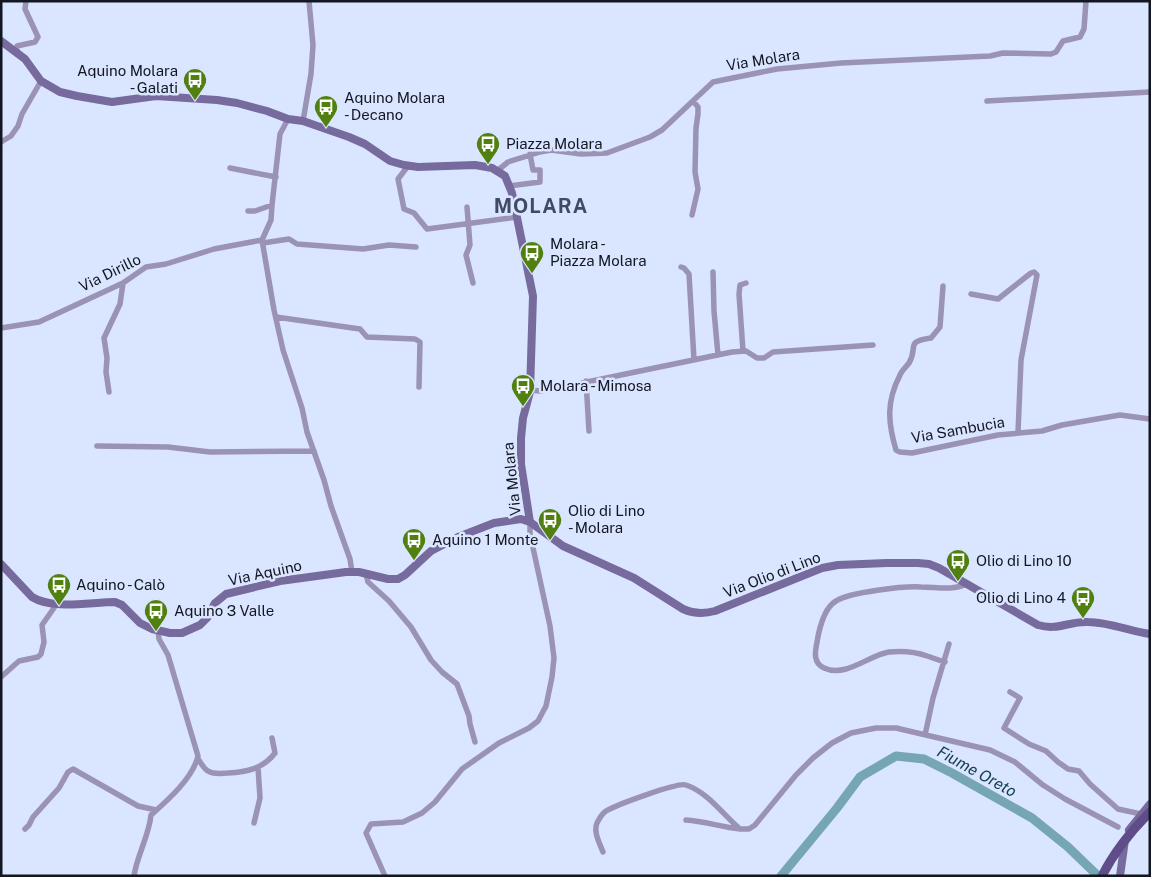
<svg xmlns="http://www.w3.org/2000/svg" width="1151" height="877" viewBox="0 0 1151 877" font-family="'Public Sans',sans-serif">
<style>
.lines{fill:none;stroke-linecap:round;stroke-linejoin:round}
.river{stroke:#75a6b1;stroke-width:9}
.street{stroke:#9a93b5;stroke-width:5.5}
.secondary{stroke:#776a9d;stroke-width:8}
.primary{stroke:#5f4d8a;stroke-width:9}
.labels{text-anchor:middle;stroke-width:5;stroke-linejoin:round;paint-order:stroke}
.street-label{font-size:15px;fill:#121722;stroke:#dae5ff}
.poi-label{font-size:15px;fill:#121722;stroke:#dae5ff;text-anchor:start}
.water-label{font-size:16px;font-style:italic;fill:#14414a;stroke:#dae5ff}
.district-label{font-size:20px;font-weight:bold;letter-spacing:1px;fill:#404a65;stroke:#dae5ff}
</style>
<rect width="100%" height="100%" fill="#dae5ff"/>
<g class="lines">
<path class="river" d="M781,876L837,808L860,777L896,756L924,759L952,773L1032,818L1068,847L1098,876"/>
<path class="street" d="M17,53V46L35,42L38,37L25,9L26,1
M987,101L1150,92
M303,121L311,74L313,45L309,1
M1,142L11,136L18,126L22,114L41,81
M408,166L398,179L404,209L414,213L427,229L517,217
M230,168L276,177
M497,171L508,162L540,152L551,150L581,154L607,153L650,137L662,130L713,82L777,69L841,63L990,56L1003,53L1051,54L1056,52L1063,41L1080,37L1084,29L1086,1
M509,186L540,182V170H533L530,154
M272,205L271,220L262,240L274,310L283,350L302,408L307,432L324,480L331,506L350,559L352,572
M467,207L470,245L466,255L473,283
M248,211H255L272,205L280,134L288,119
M692,215L698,189L695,172L696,128L698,114V107L693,101
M263,243L289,239L297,244L363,249L389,245L416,247
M681,267L684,268L689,274L694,360
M713,272L714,311L718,355
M943,286L940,327L931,338C904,342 919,346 909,363C906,367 902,370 900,375C886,402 888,423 896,450L900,452L912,453L998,435L1042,431L1062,425L1120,415L1150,419
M971,294L998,299L1031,273L1034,272L1037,275L1021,360L1018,433
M276,317L360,329L367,337L415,339L420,342L419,387
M1,328L39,322L123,283L146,267L166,264L214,249L262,240
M743,351L739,294L740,285L746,283
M586,381L589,431
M530,390L540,391L558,388L732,352L746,351L757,358H764L773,352L873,345
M109,392L106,372L107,358L104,338L120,304L123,283
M97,446L168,447L210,452L314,451
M366,574L368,582L389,601L411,627L431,660L442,672L457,684L469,716L470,724L475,742
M945,662C938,660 933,658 927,656C916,652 901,651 889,652C869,655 846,678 824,668C813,663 815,652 817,642C819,630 824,608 836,601C850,592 904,586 921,587C937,587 952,591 966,584
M1,677L19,661L38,657L41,654L44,642L42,625L56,605
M1010,692L1020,698L1004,728L1029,744L1046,751L1058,762L1068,769L1079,771L1090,784L1118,809L1141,814
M925,735L933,698L949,644
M198,759C201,763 204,769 208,771C214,775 222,773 228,773C246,772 263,769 275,753L272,738
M686,820C704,821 721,827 740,829
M254,823L260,798L258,767
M25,829L29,825L33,817L59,788L68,772L73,769L138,806L156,810
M603,852C600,844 593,832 597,823C599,819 603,813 606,811C616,805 678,782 686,785C709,793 722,814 740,829H749L755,825L796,775L813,758L832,743L851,733L876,728H896L990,750L1015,762L1043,785L1065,799L1118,827
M134,876C137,855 149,836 151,815C168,800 193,778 198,756L168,655L159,639L158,631
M385,876L366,833L371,824L403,822L422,813L435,802L462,769L499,743L529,728L538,721L546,706L552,677L554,658L550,626L530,534V522"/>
<path class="secondary" d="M1,41L25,59L41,81L60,92L77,96L112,102L156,96L217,100L237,103L267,111L288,119L303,121L349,137L365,144L390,161L404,165L418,167L475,165L492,168L505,176L512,193L533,296L530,392L523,418L521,438V464L530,522
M1,564L32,597C53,610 90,602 115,602L122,605L140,623L152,629L170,633H182L200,625L207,618L215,603L226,594L280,581L346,572H359L388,579H398L405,575L431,551L458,537L494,523L521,519L530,522L563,546L634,578L683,609C694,614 704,614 715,611L822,568L838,565L887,563H918L929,564L939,568L1038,625C1058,631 1069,621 1088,622C1108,622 1130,631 1150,634
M1129,830L1150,804
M1120,876L1125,840"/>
<path class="primary" d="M1102,876C1114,852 1131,831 1150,812"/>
</g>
<defs>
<g id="bus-pin" transform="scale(1.25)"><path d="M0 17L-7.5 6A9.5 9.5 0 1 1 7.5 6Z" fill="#50800f" stroke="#dae5ff"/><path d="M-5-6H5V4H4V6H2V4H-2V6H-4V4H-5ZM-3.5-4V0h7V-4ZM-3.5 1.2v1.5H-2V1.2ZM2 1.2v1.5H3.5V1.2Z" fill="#fff"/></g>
</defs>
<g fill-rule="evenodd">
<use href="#bus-pin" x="195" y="80"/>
<use href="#bus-pin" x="326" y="107"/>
<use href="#bus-pin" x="488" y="144"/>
<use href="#bus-pin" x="532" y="253"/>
<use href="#bus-pin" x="523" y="386"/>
<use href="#bus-pin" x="550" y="520"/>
<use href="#bus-pin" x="414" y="540"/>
<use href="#bus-pin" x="958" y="561"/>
<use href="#bus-pin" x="59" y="585"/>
<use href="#bus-pin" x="1083" y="598"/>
<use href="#bus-pin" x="156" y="611"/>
</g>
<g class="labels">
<g class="street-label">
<text transform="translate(763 60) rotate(-9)" y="5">Via Molara</text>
<text transform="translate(110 273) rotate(-26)" y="5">Via Dirillo</text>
<text transform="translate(958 430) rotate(-10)" y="5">Via Sambucia</text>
<text transform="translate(512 479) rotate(-96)" y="5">Via Molara</text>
<text transform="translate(265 573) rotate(-12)" y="5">Via Aquino</text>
<text transform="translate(772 575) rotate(-21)" y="5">Via Olio di Lino</text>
</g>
<g class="poi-label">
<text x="178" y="76" text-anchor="end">Aquino Molara<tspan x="178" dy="17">- Galati</tspan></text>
<text x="344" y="103">Aquino Molara<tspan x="344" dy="17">- Decano</tspan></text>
<text x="506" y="149">Piazza Molara</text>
<text x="550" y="249">Molara -<tspan x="550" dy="17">Piazza Molara</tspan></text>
<text x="540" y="391">Molara - Mimosa</text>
<text x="568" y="516">Olio di Lino<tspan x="568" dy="17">- Molara</tspan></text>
<text x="432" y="545">Aquino 1 Monte</text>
<text x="976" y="566">Olio di Lino 10</text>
<text x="76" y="590">Aquino - Calò</text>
<text x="1066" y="603" text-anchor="end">Olio di Lino 4</text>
<text x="174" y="616">Aquino 3 Valle</text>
</g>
<g class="water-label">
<text transform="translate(977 771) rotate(29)" y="6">Fiume Oreto</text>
</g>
<g class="district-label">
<text x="541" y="213">MOLARA</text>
</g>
</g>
<rect width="1151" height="877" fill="none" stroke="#121722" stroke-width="5"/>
</svg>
